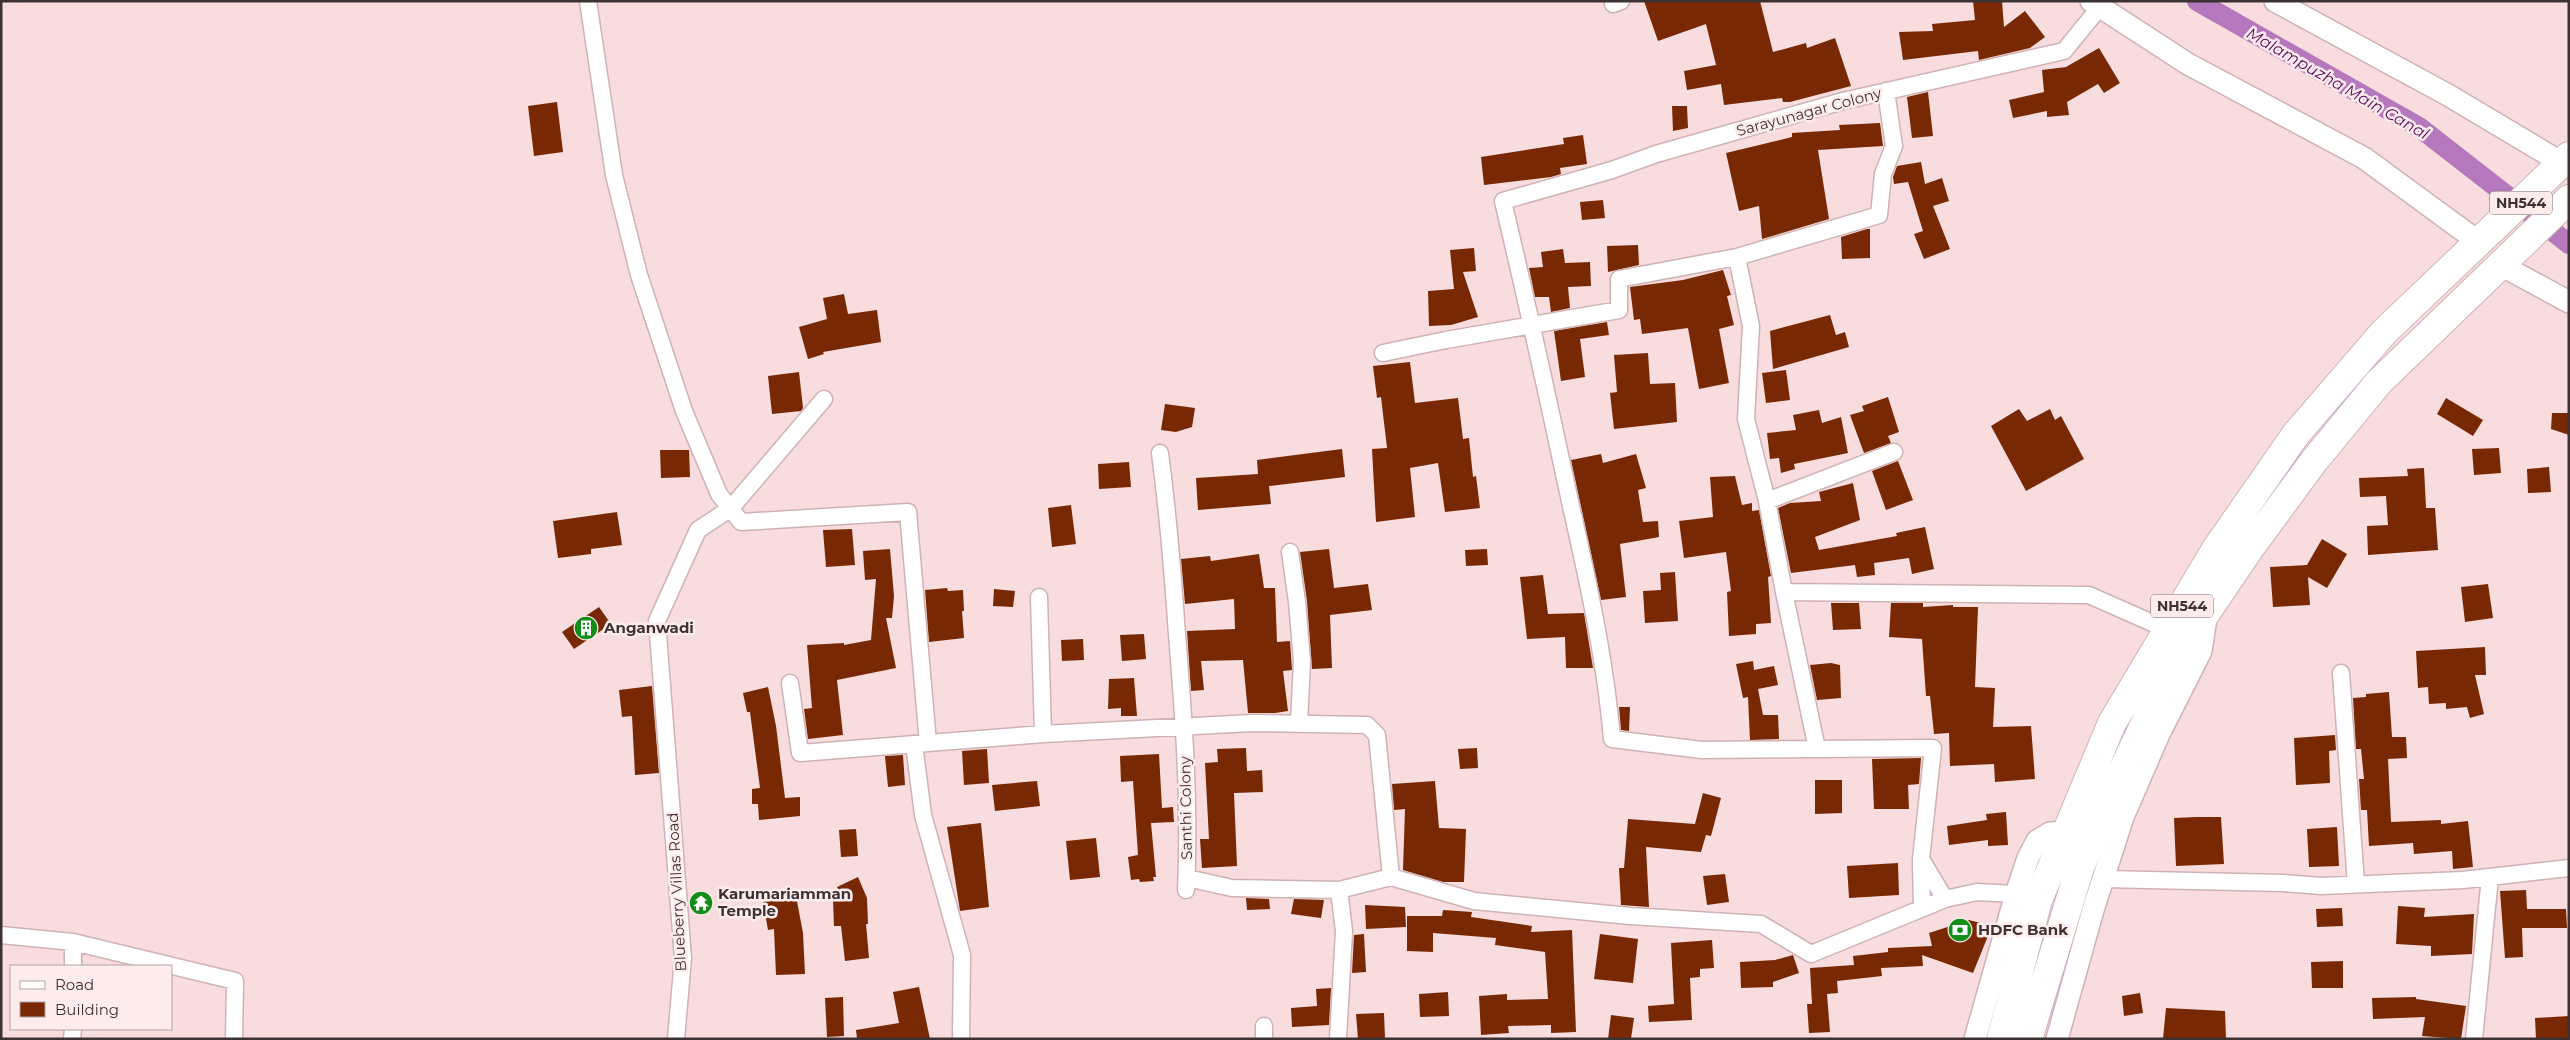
<svg xmlns="http://www.w3.org/2000/svg" width="2570" height="1040" viewBox="0 0 2570 1040" font-family="Montserrat,sans-serif">
<style>
.lines{fill:none;stroke-linecap:round;stroke-linejoin:round}
.canal{stroke:#b578bd;stroke-width:20}
.building{fill:#782904}
.minor-casing{stroke:#cfb3b4;stroke-width:19}
.tertiary-casing{stroke:#cfb3b4;stroke-width:24}
.trunk-casing{stroke:#cfb3b4;stroke-width:30}
.minor{stroke:#fff;stroke-width:16}
.tertiary{stroke:#fff;stroke-width:21}
.trunk{stroke:#fff;stroke-width:28}
.labels{text-anchor:middle;stroke-width:5;stroke-linejoin:round;paint-order:stroke}
.shield{fill:#feeced;stroke:#776a6b;stroke-width:1}
.shield-label{font-size:14px;font-weight:bold;fill:#3d3233}
.street-label{font-size:15px;fill:#3d3233;stroke:#feeced}
.poi-label{font-size:15px;font-weight:bold;fill:#3d3233;stroke:#feeced;text-anchor:start}
.water-label{font-size:16px;font-style:italic;fill:#580861;stroke:#feeced}
</style>
<rect width="100%" height="100%" fill="#f9dcdd"/>
<g class="lines">
<path class="canal" d="M2197,1L2419,127L2569,244"/>
</g>
<path class="building" d="M1644,1H1760L1773,52L1806,43L1807,48L1835,38L1851,86L1790,102H1783L1782,98L1724,105L1721,84L1687,90L1684,71L1716,65L1706,24L1658,41Z
M1973,1H2002L2004,27L2025,11L2045,37L2030,48L1979,60L1978,51L1903,60L1899,32L1933,31L1932,24L1975,20Z
M2099,48L2120,83L2104,93L2098,84L2067,102L2069,115L2047,117V111L2013,118L2009,100L2044,92L2042,70L2066,67Z
M1928,92L1933,136L1912,138L1907,97Z
M557,102L563,152L534,156L528,106Z
M1672,106H1687L1688,128L1673,131Z
M1880,123L1883,146L1818,150L1829,219L1762,239L1759,206L1739,211L1726,153L1792,137V133L1840,130L1839,125Z
M1583,135L1587,164L1560,168L1561,174L1551,177L1484,185L1481,157L1564,144L1563,138Z
M1921,162L1925,184L1942,178L1949,201L1933,206L1950,249L1924,259L1914,234L1923,231L1908,182L1894,184L1893,177L1897,166Z
M1603,200L1605,218L1582,220L1580,202Z
M1867,229H1870V258L1842,259L1841,237Z
M1638,245L1639,265L1608,272L1607,246Z
M1474,248L1476,271L1463,272L1478,317L1451,325L1429,326L1428,291L1454,289L1450,250Z
M1563,249L1565,263L1590,262L1591,286L1568,287L1570,308L1551,312L1549,297H1535L1529,268L1543,267L1541,252Z
M1723,270L1731,295L1727,296L1734,325L1719,329L1729,383L1699,389L1688,328L1642,334L1640,319L1634,320L1630,287L1683,280Z
M844,294L848,314L877,310L881,342L823,352L824,354L808,359L799,327L827,319L823,298Z
M1830,315L1836,335L1845,332L1849,347L1773,369L1770,331Z
M1607,322L1609,335L1580,339L1585,377L1561,381L1554,331Z
M1648,353L1650,384L1675,383L1677,422L1614,429L1610,393L1617,392L1614,355Z
M1410,362L1415,403L1458,398L1463,439L1469,438L1473,477L1476,476L1480,508L1445,512L1438,463L1410,468L1415,517L1376,522L1372,449L1387,448L1381,397L1377,398L1373,366Z
M1786,370L1790,400L1766,403L1762,373Z
M799,372L803,408L801,411L772,414L768,376Z
M1888,397L1899,432L1888,436L1891,443L1864,453L1850,415L1864,411L1862,406Z
M2446,398L2483,420L2473,436L2437,414Z
M1165,404L1195,408L1192,427L1176,432L1161,430Z
M2019,409L2027,421L2050,409L2055,420L2061,416L2084,459L2026,491L1991,426Z
M1819,410L1822,423L1841,417L1848,453L1794,464L1795,469L1781,473L1779,458L1770,459L1767,433L1796,430L1793,415Z
M2552,413H2569V435L2551,429Z
M2499,448L2501,473L2474,475L2472,449Z
M1342,449L1345,477L1269,486L1271,504L1198,510L1196,478L1258,474L1257,460Z
M660,450H689L690,477L661,478Z
M1601,454L1603,463L1636,454L1646,488L1638,490L1643,522L1658,521L1659,537L1620,544L1626,597L1601,600L1571,460Z
M1898,461L1913,500L1886,510L1872,471Z
M1129,462L1131,487L1099,489L1098,464Z
M2549,467L2551,492L2528,493L2527,469Z
M2424,468L2426,508H2435L2438,550L2368,555L2367,526L2388,525L2386,496L2360,497L2359,478L2408,476L2407,469Z
M1735,476L1742,505L1752,503V511L1759,510L1771,576L1768,577L1771,623L1756,624V634L1729,636L1727,592L1731,591L1726,552L1684,558L1679,521L1713,517L1710,477Z
M1853,483L1860,520L1815,537L1819,550L1897,536L1896,533L1925,527L1934,569L1912,574L1909,558L1874,563L1875,575L1857,577L1855,565L1791,573L1778,508L1790,503L1821,501L1819,492Z
M1071,505L1076,544L1052,547L1048,508Z
M617,512L622,545L591,549V554L558,558L553,521Z
M852,529L855,565L826,567L823,530Z
M2322,539L2347,554L2327,588L2308,577L2310,605L2273,607L2270,567L2307,565Z
M890,549L894,596L892,618H886L896,668L837,680L843,735L808,739L804,709L812,708L807,645L844,643V645L871,640L876,579L865,580L863,551Z
M1329,549L1334,588L1368,584L1372,610L1330,615L1332,668L1312,669L1307,601L1300,552Z
M1487,549L1488,565L1466,566L1465,550Z
M1259,554L1264,588H1275L1277,642L1290,641L1292,670L1283,671L1288,711L1275,713H1248L1243,660L1201,661L1204,690L1191,691L1187,631L1235,629L1234,599L1185,604L1181,559L1210,556L1211,561Z
M1675,572L1678,621L1645,623L1643,591L1661,590L1660,573Z
M1543,575L1548,614L1584,613L1593,668H1566L1565,637L1527,639L1520,577Z
M2488,584L2493,618L2465,622L2461,587Z
M947,588L948,591L963,590L964,611H962L964,638L929,642L925,590Z
M994,589L1015,591L1013,607L993,606Z
M1831,603H1859L1861,629L1833,630Z
M1891,603H1923V607L1953,605V607H1978L1975,687L1995,688L1993,727L2031,726L2035,779L1995,782L1994,764L1950,766L1949,733L1934,734L1930,696H1926L1922,639L1889,637Z
M599,607L611,624L574,649L562,632Z
M1144,634L1146,659L1122,661L1120,635Z
M1083,639L1084,660L1062,661L1061,640Z
M2485,647L2486,675H2475L2484,714L2470,718L2467,707L2446,709V703L2429,704L2428,687L2418,688L2416,651Z
M1753,661L1754,670L1774,666L1778,685L1758,689L1763,715H1778L1779,739L1750,740L1748,697L1743,698L1736,664Z
M1831,663L1840,665L1841,698L1817,700L1810,665Z
M1134,678L1137,716H1121V708L1108,709L1109,679Z
M652,686L659,773L635,775L632,716L622,717L619,690Z
M768,687L776,726L785,798L800,797V816L759,820L758,804H752V789L760,788L750,712H747L743,693Z
M2389,692L2392,737H2406L2407,758L2388,759L2391,822L2441,820V824L2468,821L2473,867L2453,869L2452,851L2414,854L2413,843L2369,846L2367,810H2361L2359,779H2364L2361,749H2356L2353,698L2366,697V694Z
M1619,707H1630L1629,731L1621,730Z
M2335,735L2336,750L2329,751L2330,783L2296,785L2294,738Z
M1246,748L1247,771L1262,770L1263,792L1234,793L1237,866L1202,868L1200,839H1209L1205,763L1218,762L1217,749Z
M1477,748L1478,768L1460,769L1458,749Z
M987,749L989,783L964,785L962,751Z
M1159,754L1162,808L1173,807L1174,822L1151,823L1156,877H1153L1154,881L1140,882L1139,879L1131,880L1128,857L1138,855L1133,781L1121,782L1120,756Z
M903,755L905,785L888,787L885,756Z
M1921,758L1919,784L1908,785L1909,809H1874L1872,759Z
M1815,780H1842V813L1815,814Z
M1037,781L1040,806L995,811L992,785Z
M1435,781L1439,828L1466,829L1464,882H1443L1403,870L1405,809L1394,810L1392,784Z
M1703,793L1721,798L1711,836L1706,835L1701,852L1646,847L1649,907L1621,905L1619,868H1624L1628,819L1695,824Z
M2006,812L2008,845L1988,846V840L1949,845L1947,826L1987,820L1986,814Z
M2196,817H2221L2224,864L2176,866L2174,818Z
M981,823L989,907L960,911L947,827Z
M2337,827L2339,866L2309,867L2307,829Z
M856,829L858,856L841,857L839,830Z
M1096,838L1100,877L1070,880L1066,841Z
M1898,863L1899,895L1849,898L1847,866Z
M1725,874L1729,902L1707,905L1703,876Z
M858,877L867,898L868,924H866L869,958L845,961L841,926H834L833,900H843L837,887Z
M2526,890L2527,909H2566L2567,928H2522L2523,957L2505,958L2500,891Z
M796,896L803,933L805,974L776,975L774,929L768,930L763,902Z
M1246,898L1269,899L1270,909L1247,910Z
M1294,899L1324,900L1321,918L1291,914Z
M1365,905L1405,907L1406,927L1366,929Z
M2398,906L2425,908L2424,917L2474,914L2472,954L2431,956V946L2396,944Z
M2342,908L2343,926L2317,927L2316,909Z
M1443,910L1472,912L1471,917L1532,926L1531,932L1572,930L1576,1032L1551,1033V1025L1508,1026L1509,1033L1481,1035L1479,996L1507,994V1000L1548,999L1545,952L1495,945L1496,938L1433,933V952L1407,951V916H1442Z
M1969,920L1992,926L1973,973L1922,955L1923,966L1881,968L1882,976L1837,981L1838,993L1827,994L1830,1032L1809,1033L1807,1004H1812L1810,968L1854,965L1853,956L1888,952V948L1932,946L1929,933Z
M1364,934L1366,972L1352,973L1354,935Z
M1600,934L1638,939L1633,983L1594,979Z
M1712,940L1714,968L1700,969V977L1690,978L1692,1020L1649,1022L1648,1006L1674,1004L1671,943Z
M1793,955L1799,973L1773,982V987L1741,988L1740,962L1775,960Z
M2343,961V988H2312L2311,962Z
M919,987L930,1039H857L856,1030L899,1023L893,992Z
M1331,988L1329,1025L1292,1027L1291,1008L1317,1006L1316,989Z
M1448,992L1449,1016L1420,1017L1419,994Z
M2140,993L2143,1013L2124,1016L2122,996Z
M843,997L844,1036L827,1037L825,998Z
M2416,997V999L2466,1006L2461,1039L2422,1036L2425,1017L2373,1019L2372,998Z
M2166,1008L2225,1011L2226,1039H2163Z
M1384,1013L1385,1038L1358,1039L1356,1014Z
M1611,1015L1634,1018L1631,1039H1608Z
M2569,1016V1039H2536L2535,1018Z"/>
<g class="lines">
<g class="minor-casing">
<path id="minor" d="M588,1L614,175L639,275L684,411L719,494L741,522L908,512L928,743
M1613,4L1621,1
M1737,257L1879,215L1883,174L1894,146L1886,91
M1383,353L1446,340L1619,310V279L1737,257L1751,326L1746,419L1767,501L1784,592L2089,595L2168,630
M1160,453C1168,514 1173,574 1177,635C1184,720 1190,805 1186,890
M1767,501L1894,452
M1290,552L1297,602L1302,661L1299,724
M1039,597L1043,734
M2341,673L2356,884
M790,683L800,753L1043,734L1252,723L1367,725L1377,735L1391,877L1474,901L1630,916L1761,924L1811,954L1945,899L1921,859L1933,748L1817,749L1784,592
M914,744L923,815L962,955L961,1039
M1817,749L1702,750L1612,739C1605,657 1587,577 1569,497C1548,398 1526,299 1503,201L1612,170L1656,154L1843,101L2064,51L2099,8
M1921,862L1922,908
M1187,878L1232,888L1339,890L1391,877
M2104,879L2283,883L2321,886L2463,880L2569,868
M1945,899L1977,892L2016,894
M1,935L73,942V966
M73,942L235,981L234,1039
M72,1039L73,1029
M676,1039L683,958L657,621L698,530L731,508L824,399
M1264,1039V1026
M1338,1039L1344,931L1339,890
M2474,1039L2490,877"/>
</g>
<g class="tertiary-casing">
<path id="tertiary" d="M2091,1L2188,64L2364,158L2480,243
M2275,1L2448,95L2562,163
M2499,264L2569,302
M1975,1039L2016,894L2028,858L2037,841L2050,833L2066,832
M2057,1039L2093,910L2123,817L2159,734L2201,651L2206,618"/>
</g>
<g class="trunk-casing">
<path id="trunk" d="M2001,1039L2038,900L2112,723L2216,549L2296,434L2384,332L2569,156
M2028,1039L2080,867L2110,797L2166,679L2204,616L2250,548L2314,461L2379,382L2569,199"/>
</g>
<use href="#minor" class="minor"/>
<use href="#tertiary" class="tertiary"/>
<use href="#trunk" class="trunk"/>
</g>
<defs>
<g id="building-disc" transform="scale(1.25)"><circle r="9.5" fill="#118d18" stroke="#feeced"/><path d="M-4-6H4V6H1V3H-1V6H-4ZM-2.5-4.3h1.7v1.8h-1.7ZM.8-4.3h1.7v1.8H.8ZM-2.5-1h1.7V.8h-1.7ZM.8-1h1.7V.8H.8Z" fill="#fff"/></g>
<g id="temple-disc" transform="scale(1.25)"><circle r="9.5" fill="#118d18" stroke="#feeced"/><path d="M0-6L5-2H3V0L6.5 2.5H4V6H1.5V3h-3V6H-4V2.5H-6.5L-3 0V-2H-5Z" fill="#fff"/></g>
<g id="bank-disc" transform="scale(1.25)"><circle r="9.5" fill="#118d18" stroke="#feeced"/><path d="M-6-4H6V4H-6ZM0-2.3a2.3 2.3 0 1 0 0 4.6a2.3 2.3 0 1 0 0-4.6Z" fill="#fff"/></g>
</defs>
<g fill-rule="evenodd">
<use href="#building-disc" x="586" y="628"/>
<use href="#temple-disc" x="701" y="903"/>
<use href="#bank-disc" x="1960" y="930"/>
</g>
<g class="labels">
<g class="shield">
<rect x="2490" y="191.5" width="62" height="23" rx="4"/>
<rect x="2151" y="594.5" width="62" height="23" rx="4"/>
</g>
<g class="shield-label">
<text x="2521" y="208">NH544</text>
<text x="2182" y="611">NH544</text>
</g>
<g class="street-label">
<text transform="translate(1809 112) rotate(-15)" y="5">Sarayunagar Colony</text>
<text transform="translate(1186 808) rotate(-91)" y="5">Santhi Colony</text>
<text transform="translate(677 892) rotate(-93)" y="5">Blueberry Villas Road</text>
</g>
<g class="poi-label">
<text x="604" y="633">Anganwadi</text>
<text x="718" y="899">Karumariamman<tspan x="718" dy="17">Temple</tspan></text>
<text x="1978" y="935">HDFC Bank</text>
</g>
<g class="water-label">
<text transform="translate(2338 83) rotate(30)" y="6">Malampuzha Main Canal</text>
</g>
</g>
<rect width="2570" height="1040" fill="none" stroke="#3d3233" stroke-width="5"/>
<rect x="10" y="965" width="162" height="65" fill="#feeced" stroke="#b1a2a3"/>
<rect x="20" y="981" width="25" height="8" fill="#ffffff" stroke="#b1a2a3"/>
<text x="55" y="990" font-size="15" fill="#3d3233">Road</text>
<rect x="20" y="1002" width="25" height="15" fill="#782904" stroke="#b1a2a3"/>
<text x="55" y="1015" font-size="15" fill="#3d3233">Building</text>
</svg>
